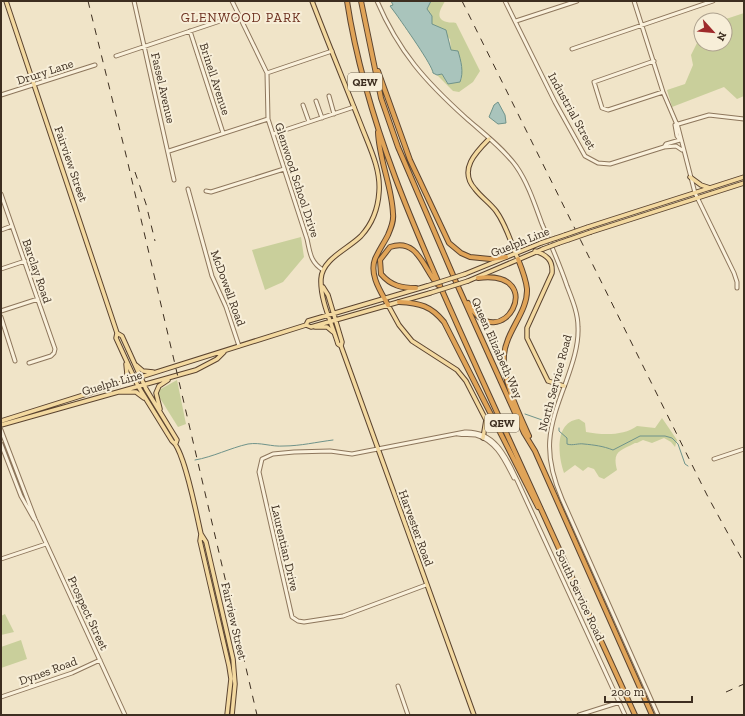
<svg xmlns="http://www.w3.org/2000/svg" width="745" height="716" viewBox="0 0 745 716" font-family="'Zilla Slab',serif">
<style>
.green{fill:#c9cf9b}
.water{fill:#a9c4bc;stroke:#6f938a}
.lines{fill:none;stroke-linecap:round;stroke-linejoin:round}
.stream{stroke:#6f938a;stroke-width:1}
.minor-casing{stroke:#8d765c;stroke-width:5}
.major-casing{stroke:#5b4430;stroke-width:5.5}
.highway-casing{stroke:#5b4430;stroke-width:6}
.minor{stroke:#faf1dc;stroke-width:3}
.major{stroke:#f3d9a0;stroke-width:3.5}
.highway{stroke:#e0a458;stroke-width:4}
.rail{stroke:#3d2e20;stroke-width:1;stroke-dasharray:7 7;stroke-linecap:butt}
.major-bridge-casing{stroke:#5b4430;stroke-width:5.5;stroke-linecap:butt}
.major-bridge{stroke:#f3d9a0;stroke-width:3.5}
.labels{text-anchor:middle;stroke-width:4;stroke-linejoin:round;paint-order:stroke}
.shield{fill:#f7eed8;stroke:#756857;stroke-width:1}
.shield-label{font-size:11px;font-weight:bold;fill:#3d2e20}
.street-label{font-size:12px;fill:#3d2e20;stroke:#f7eed8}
.neighbourhood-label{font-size:13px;letter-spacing:1px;fill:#6b2e1e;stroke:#f7eed8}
</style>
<rect width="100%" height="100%" fill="#f0e4c8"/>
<path class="green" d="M431,1H445C442,7 433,19 447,22C450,23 453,22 456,23L480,71L473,82L459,92L453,91L437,75L442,74L447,83L460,82L462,77L451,50L450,39L432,24V16L427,9Z
M744,13V96L737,99L724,87L672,107L667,90L685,84L693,65L691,55L701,35V44H725V20H723Z
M301,237L304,257L283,282L265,290L252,250Z
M177,380L186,424L178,427L158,395L159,390Z
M662,418L677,440L675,447L671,442L664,438L652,443L643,440L637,443H635C620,451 612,451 617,470L604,479L599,477L594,469L588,467L583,471L575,465L564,473C558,456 554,422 579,419L585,423L586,432C602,435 624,436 637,426L655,428Z
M5,614L14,632L1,635V616Z
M21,640L27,659L1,668V647Z"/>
<path class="water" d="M391,1H431L427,9L432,16V24L446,30L451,50L458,51C461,61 464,72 460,82L448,84L442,74L437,75L433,73C433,66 403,24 396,14L390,6L393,5Z
M498,102L505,115L506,123L498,124L489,117L494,105Z"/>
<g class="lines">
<path class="stream" d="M525,414L545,421
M559,428V431L567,438V444C573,446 578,443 584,444C594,445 603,446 613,450L640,436H665L672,438L678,444L685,464L688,466
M195,460C213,457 230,448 248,444C261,442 271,447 284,446C300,446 317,442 333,440"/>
<g class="minor-casing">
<path id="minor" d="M134,1L174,180
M232,1L267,73L268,119L307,239C310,252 310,262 323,270
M377,1C399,52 425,81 466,118C483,133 503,148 516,166C528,183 535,205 542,224C551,245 560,265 567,286C572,299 578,313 578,327C579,345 572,365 566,382C548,429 542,452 562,499L658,715
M505,1L555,102L585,156L598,163L610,164L664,147L676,146L682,150
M634,1L663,92L678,127L695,193L734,273L737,282V288
M516,21L577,1
M190,31L223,133
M572,49L713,1
M116,56L238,15
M654,61L594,82L602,108L608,110L663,92
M267,73L332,51
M1,95L95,65
M329,96L334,114
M316,101L322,118
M303,105L309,122
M675,125L709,115L744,119
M675,125L677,136L680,140
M273,134L354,107
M664,147L666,144L680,140
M169,151L268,119
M188,189L212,276L226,307L239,346
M206,191L211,192L284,169
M1,194L55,349L54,353L51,356L29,363
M1,230L12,226
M1,269L25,261
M1,311L38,299
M1,317L15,361
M1,430L35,519L125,715
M458,434C464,435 470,434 476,435C497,441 505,461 514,478
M1,444L21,496L34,519
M714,459L744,449
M1,559L46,544
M426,585L343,616L304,622L298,621L292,617L259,472L262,459L273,454L294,452L330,451L352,454L465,432C495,431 506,457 517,480L625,715
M398,686L408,715
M1,697L72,673L100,660
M579,715L620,702"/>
</g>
<g class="major-casing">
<path id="major" d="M6,1L117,333L116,338L138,386L172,441C184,448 197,517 201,534L206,542L233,659L235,684L232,715
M312,1C328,43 345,84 361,125C369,146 381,169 379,192C378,209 372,224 361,236C348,249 322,259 321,279C320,300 332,324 338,344L341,346L474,715
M489,139C476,152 458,170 475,189C481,197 490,203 496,211C507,226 511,244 518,259
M690,177L701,185L710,188
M588,227L744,177
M591,232L744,183
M556,238L565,235
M559,243L568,240
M535,251C547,255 553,260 552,273L527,328V338L548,381L564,386
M465,274L541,243
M468,281L543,249
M323,287L328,295L342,342L341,346
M388,305L399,325L412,341L457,370L466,381L486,420L483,438
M306,325L308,321L427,286
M315,327H327L333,332
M117,333L122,336L146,389L177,440L176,443
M136,365L143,371L153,372
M122,383L127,374L126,364
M120,392H136L144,398
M160,409L156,393L159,386L168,380
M1,421L306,325L311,327L430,293
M1,425L196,370L217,359L224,352
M201,534L200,541L229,666L231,679L227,715"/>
</g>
<g class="highway-casing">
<path id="highway" d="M347,1C367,131 425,253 479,373C530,487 583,601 635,715
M361,1L381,98L398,147L456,282L524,433L535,451L652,715
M378,71L410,160L449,243L461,253L470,257L490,259L506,257
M378,132C379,160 392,186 393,214C394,221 391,228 388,235C384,243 379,250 375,259C369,275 381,292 388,305
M518,259C522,269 526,279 527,289C528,312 506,331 504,355C502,379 519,414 529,436
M416,288C402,288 391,286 381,274L380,260L390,247C418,237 424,270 438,285
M399,302C420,303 431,306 444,322L538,507
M468,303C501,361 551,269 478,278"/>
</g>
<use href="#minor" class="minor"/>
<use href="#major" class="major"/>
<use href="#highway" class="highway"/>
<path class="rail" d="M88,1L126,155L257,715
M462,1L707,495L744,563
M135,172L146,204L155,241
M726,692L744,684"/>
<g class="major-bridge-casing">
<path id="major-bridge" d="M565,235L588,227
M568,240L591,232
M541,243L556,238
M543,249L559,243
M427,286L465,274
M430,293L468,281"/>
</g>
<use href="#major-bridge" class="major-bridge"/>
</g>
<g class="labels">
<g class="shield">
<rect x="348" y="73" width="34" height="18" rx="3"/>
<rect x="485" y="414" width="34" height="18" rx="3"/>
</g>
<g class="shield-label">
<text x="365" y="86">QEW</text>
<text x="502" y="427">QEW</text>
</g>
<g class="street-label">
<text transform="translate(45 72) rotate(-18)" y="4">Drury Lane</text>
<text transform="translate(215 79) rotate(72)" y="4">Brinell Avenue</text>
<text transform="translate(163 88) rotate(77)" y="4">Fassel Avenue</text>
<text transform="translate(572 111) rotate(61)" y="4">Industrial Street</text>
<text transform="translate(71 164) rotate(71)" y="4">Fairview Street</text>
<text transform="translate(297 180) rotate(72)" y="4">Glenwood School Drive</text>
<text transform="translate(520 242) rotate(-22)" y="4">Guelph Line</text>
<text transform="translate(37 271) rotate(71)" y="4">Barclay Road</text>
<text transform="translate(228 288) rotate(70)" y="4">McDowell Road</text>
<text transform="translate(497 348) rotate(66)" y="4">Queen Elizabeth Way</text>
<text transform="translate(112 383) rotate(-16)" y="4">Guelph Line</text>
<text transform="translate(555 383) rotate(-75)" y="4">North Service Road</text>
<text transform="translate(416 528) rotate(70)" y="4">Harvester Road</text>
<text transform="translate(285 548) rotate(77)" y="4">Laurentian Drive</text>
<text transform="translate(580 595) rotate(65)" y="4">South Service Road</text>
<text transform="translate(88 613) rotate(65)" y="4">Prospect Street</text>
<text transform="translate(234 621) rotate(77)" y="4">Fairview Street</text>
<text transform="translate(48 671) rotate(-20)" y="4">Dynes Road</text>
</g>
<g class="neighbourhood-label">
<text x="241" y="22">GLENWOOD PARK</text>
</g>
</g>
<rect width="745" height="716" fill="none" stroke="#3d2e20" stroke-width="4"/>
<g transform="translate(713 32) rotate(117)"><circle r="19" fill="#f7eed8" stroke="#ada18e"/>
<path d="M0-3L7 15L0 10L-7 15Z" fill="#9e2a2b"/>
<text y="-6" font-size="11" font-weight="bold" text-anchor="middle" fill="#3d2e20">N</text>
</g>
<path d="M605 696v6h87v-6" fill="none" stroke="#3d2e20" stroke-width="2"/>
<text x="611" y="696" font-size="12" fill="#3d2e20" stroke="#f7eed8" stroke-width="3" paint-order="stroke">200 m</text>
</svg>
